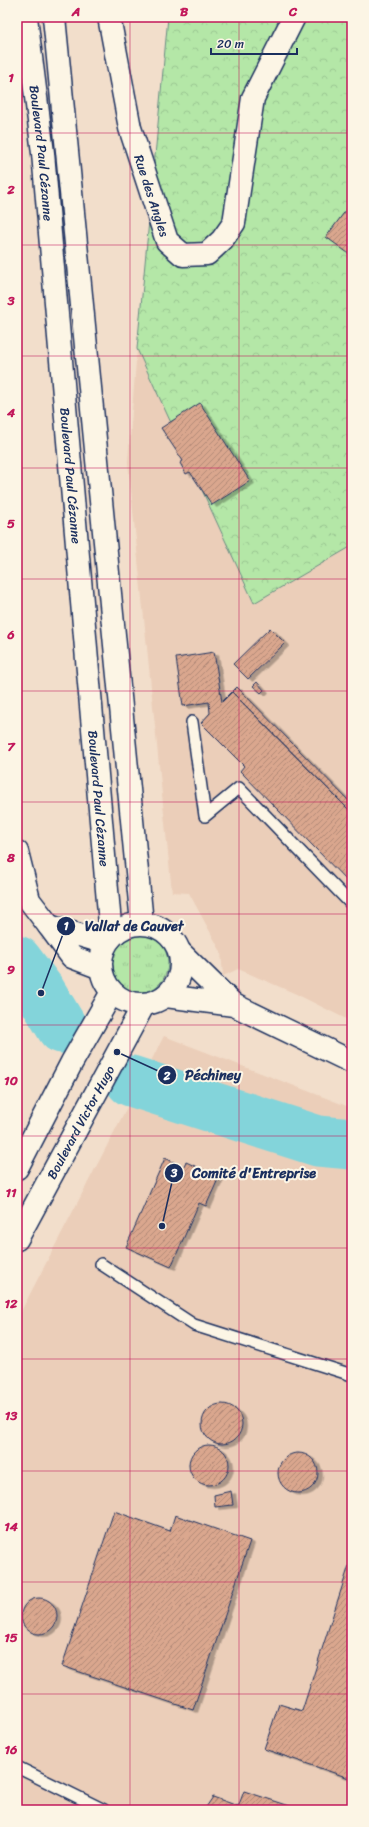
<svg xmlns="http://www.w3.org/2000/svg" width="369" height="1827" viewBox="0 0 369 1827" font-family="Sriracha,sans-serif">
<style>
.built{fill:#ebceb9}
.grass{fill:url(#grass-tufts);stroke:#688b82}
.forest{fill:url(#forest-crowns);stroke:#688b82}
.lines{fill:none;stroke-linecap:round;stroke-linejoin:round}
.river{stroke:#83d4da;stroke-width:51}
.building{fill:url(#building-hatch);stroke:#1b2f5e;filter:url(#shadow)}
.service-casing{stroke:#1b2f5e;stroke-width:14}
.minor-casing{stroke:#1b2f5e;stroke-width:25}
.secondary-casing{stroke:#1b2f5e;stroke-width:25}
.service{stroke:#fcf5e5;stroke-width:11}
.minor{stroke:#fcf5e5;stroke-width:22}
.secondary{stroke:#fcf5e5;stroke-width:22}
.grid{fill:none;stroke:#c2185b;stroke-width:1;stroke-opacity:0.55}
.labels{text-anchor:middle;stroke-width:4;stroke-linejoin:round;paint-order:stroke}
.street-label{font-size:13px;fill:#1b2f5e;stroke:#fcf5e5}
.leader{fill:none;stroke:#1b2f5e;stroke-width:1.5}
.callout-dot{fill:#1b2f5e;stroke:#fcf5e5;stroke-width:1.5}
.mark-label{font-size:12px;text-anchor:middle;font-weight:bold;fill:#fff}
.callout-label{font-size:14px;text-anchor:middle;font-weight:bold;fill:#1b2f5e;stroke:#fcf5e5;stroke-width:4;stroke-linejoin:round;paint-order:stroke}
.neatline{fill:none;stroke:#c2185b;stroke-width:1.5}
.grid-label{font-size:13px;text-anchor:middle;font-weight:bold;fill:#c2185b}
</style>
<defs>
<pattern id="grass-tufts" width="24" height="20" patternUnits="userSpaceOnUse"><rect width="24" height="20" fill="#b4e7a7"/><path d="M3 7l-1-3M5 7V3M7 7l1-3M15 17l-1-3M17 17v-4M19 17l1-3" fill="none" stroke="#9ac692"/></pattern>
<pattern id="forest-crowns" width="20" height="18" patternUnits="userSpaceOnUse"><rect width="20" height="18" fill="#b4e7a7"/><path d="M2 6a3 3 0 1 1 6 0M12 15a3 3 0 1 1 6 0" fill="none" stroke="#9ac692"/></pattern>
<pattern id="building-hatch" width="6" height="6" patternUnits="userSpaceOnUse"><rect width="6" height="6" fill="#daa78e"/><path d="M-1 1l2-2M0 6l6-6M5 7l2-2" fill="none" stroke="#b08877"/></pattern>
<filter id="shadow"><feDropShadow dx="4.5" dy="2.5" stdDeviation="0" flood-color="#0004"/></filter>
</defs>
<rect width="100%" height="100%" fill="#f2decb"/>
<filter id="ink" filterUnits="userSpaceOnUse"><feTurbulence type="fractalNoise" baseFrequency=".025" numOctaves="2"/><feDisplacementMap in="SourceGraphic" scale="8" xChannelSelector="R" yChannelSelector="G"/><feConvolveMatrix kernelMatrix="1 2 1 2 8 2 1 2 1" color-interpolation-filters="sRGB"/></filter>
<g filter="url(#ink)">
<path class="built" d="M352,37V1022L294,993L238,969L223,976L221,952L189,893L172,892L128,462L137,349L251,279Z
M164,1036L352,1108V1127L340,1165L352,1171V1810H17V1319Z"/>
<path class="grass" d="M108 963a30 30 0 1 1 60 0a30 30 0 1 1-60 0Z"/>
<path class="forest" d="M168,17H352V546L254,603L137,349Z"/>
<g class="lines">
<path class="river" d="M17,961L41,993L62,1028
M131,1081L318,1141L352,1144"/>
</g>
<path class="building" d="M352,202V256L326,237Z
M200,403L250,481L212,505L190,472L186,474L180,463L183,461L161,428Z
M270,628L285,643L248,679L233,664Z
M214,652L222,702L232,692L352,813V886L240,771L244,766L201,723L210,713L209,702L183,706L176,658Z
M257,682L264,690L261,693L253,686Z
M237,687L352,804V813L232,692Z
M165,1158L184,1167L186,1162L219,1177L206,1206L199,1203L171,1267L126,1247Z
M202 1424a20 20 0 1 1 40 0a20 20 0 1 1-40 0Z
M189 1465a20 20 0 1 1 40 0a20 20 0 1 1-40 0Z
M278 1473a20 20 0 1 1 40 0a20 20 0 1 1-40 0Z
M231,1491L233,1505L215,1507L214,1495Z
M114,1511L170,1531L175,1515L250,1541L193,1710L62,1666Z
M352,1556V1772L349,1778L264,1749L279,1704L302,1711Z
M21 1616a18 18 0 1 1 36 0a18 18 0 1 1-36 0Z
M244,1791L302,1810H237Z
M213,1797L238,1806L237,1810H204Z"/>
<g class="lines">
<g class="service-casing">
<path id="service" d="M192,722L205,816L239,788L352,905
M101,1264L194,1325L352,1375
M17,1767L104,1810"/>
</g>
<g class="minor-casing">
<g id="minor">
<path id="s1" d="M109,17L130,128L167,241L183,255L207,254L222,240L234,223L253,98L294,17"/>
<path d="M17,852L29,900L49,926"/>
<path d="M101,968L72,957L49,926L106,943"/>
</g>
</g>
<g class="secondary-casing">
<g id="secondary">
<path id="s2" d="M26,17L43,153L111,936"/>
<path d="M54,17L142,923"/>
<circle cx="141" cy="964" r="40"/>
<path d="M181,953L234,1005"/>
<path d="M166,996L234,1005L352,1062"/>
<path d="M17,1168L72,1062L112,992"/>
<path id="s3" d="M17,1239L144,1004"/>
</g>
</g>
<use href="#service" class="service"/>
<use href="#minor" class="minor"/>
<use href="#secondary" class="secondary"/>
</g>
</g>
<path class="grid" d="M130,17V1810M239,17V1810M17,133H352M17,245H352M17,356H352M17,468H352M17,579H352M17,691H352M17,802H352M17,914H352M17,1025H352M17,1136H352M17,1248H352M17,1359H352M17,1471H352M17,1582H352M17,1694H352"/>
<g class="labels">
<g class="street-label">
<text dy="5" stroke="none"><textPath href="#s2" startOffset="137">Boulevard Paul Cézanne</textPath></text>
<text dy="5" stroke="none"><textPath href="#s1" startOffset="184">Rue des Angles</textPath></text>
<text dy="5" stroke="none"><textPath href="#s2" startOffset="461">Boulevard Paul Cézanne</textPath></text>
<text dy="5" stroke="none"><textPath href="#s2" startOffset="785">Boulevard Paul Cézanne</textPath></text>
<text dy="5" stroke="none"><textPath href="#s3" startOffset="133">Boulevard Victor Hugo</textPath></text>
</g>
</g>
<path class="leader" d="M41 993L66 926M117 1052L167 1075M162 1226L174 1173"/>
<g class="callout-dot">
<circle cx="41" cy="993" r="4"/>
<circle cx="117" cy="1052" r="4"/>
<circle cx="162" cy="1226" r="4"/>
<circle cx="66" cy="926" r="10"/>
<circle cx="167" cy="1075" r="10"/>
<circle cx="174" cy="1173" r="10"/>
</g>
<g class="mark-label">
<text x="66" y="930">1</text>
<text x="167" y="1080">2</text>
<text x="174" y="1177">3</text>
</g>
<g class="callout-label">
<text x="134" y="931">Vallat de Cauvet</text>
<text x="213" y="1080">Péchiney</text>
<text x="254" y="1178">Comité d'Entreprise</text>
</g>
<rect width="369" height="1827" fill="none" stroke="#fcf5e5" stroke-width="44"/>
<path d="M211 48v6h86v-6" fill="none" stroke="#1b2f5e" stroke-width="2"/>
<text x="217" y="48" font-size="12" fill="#1b2f5e" stroke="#fcf5e5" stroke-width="3" paint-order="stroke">20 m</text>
<rect x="22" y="22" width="325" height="1783" class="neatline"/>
<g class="grid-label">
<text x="76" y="16">A</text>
<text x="184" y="16">B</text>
<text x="293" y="16">C</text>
<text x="11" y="82">1</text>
<text x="11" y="194">2</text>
<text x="11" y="305">3</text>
<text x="11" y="417">4</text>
<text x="11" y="528">5</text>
<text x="11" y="639">6</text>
<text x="11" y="751">7</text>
<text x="11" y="862">8</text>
<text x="11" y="974">9</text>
<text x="11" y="1085">10</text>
<text x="11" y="1197">11</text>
<text x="11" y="1308">12</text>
<text x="11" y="1420">13</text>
<text x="11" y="1531">14</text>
<text x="11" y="1642">15</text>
<text x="11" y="1754">16</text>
</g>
</svg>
